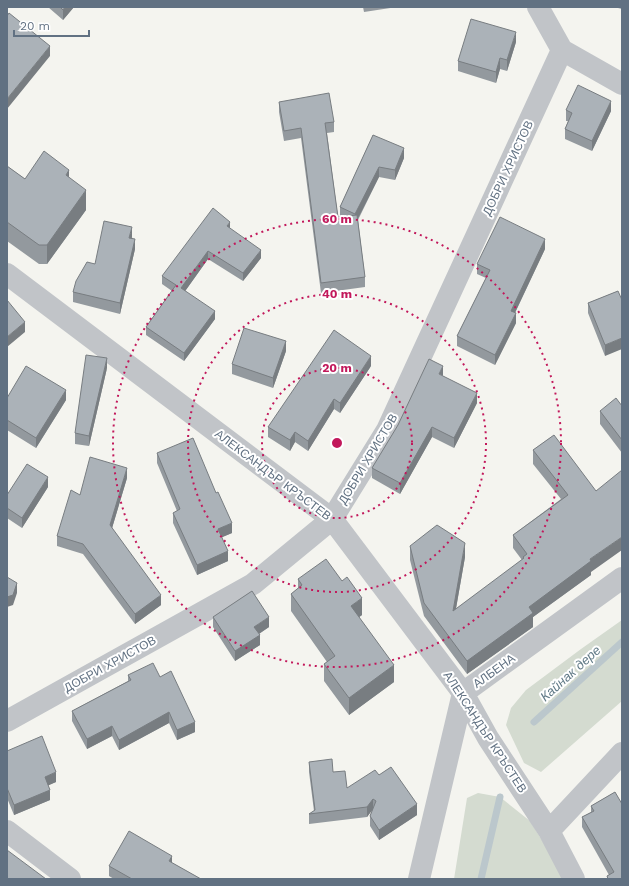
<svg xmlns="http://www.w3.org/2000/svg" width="629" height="886" viewBox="0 0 629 886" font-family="'Work Sans',sans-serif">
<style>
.green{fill:#d4dbd0}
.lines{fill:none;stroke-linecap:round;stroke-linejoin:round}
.stream{stroke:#bbc7cc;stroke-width:7}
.street{stroke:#c1c4c8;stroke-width:22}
.wall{fill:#93999e}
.shaded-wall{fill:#787d81}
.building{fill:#abb2b8;stroke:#787d81}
.ring{fill:none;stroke:#c2185b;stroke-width:2;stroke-dasharray:2 4}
.labels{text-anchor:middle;stroke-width:4;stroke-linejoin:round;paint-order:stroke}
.street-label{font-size:12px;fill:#617182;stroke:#fff}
.water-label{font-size:13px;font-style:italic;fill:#617a87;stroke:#fff}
.centre{fill:#c2185b;stroke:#fff;stroke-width:2}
.ring-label{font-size:12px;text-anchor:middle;font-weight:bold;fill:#c2185b;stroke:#fff;stroke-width:4;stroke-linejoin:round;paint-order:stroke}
</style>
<rect width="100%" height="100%" fill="#f4f4ef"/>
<path class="green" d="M622,620V701L541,772L524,763L506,725L511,708L526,690L581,649Z
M478,793L500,797L530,821L566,879H454L467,798Z"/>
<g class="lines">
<path class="stream" d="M534,722L622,642
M481,879L500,797"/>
<path class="street" d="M538,7L562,50L622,84
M7,274L332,519L463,693L488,738L549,831L574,879
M7,721L253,584L332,519L387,430L562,50
M7,831L70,879
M549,831L622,753
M419,879L463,693L622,578"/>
</g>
<path class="wall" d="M48,7H74L63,20Z
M363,7H397L364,12Z
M614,7H622V9Z
M516,42L507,71L500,69L496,83L458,71V61Z
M279,102L334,122V132L327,133L338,217H340V207L373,135L404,158L395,180L379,177L358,220L365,277V287L321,293L301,138L284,141L279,112Z
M566,110L611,111L592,151L565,139V129L568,121H566Z
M7,166L25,179L69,178L86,210L47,264H39L7,241Z
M230,229L261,258L243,281L208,259L185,291L215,319L184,361L146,335V327L172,291L162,284V276Z
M132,237L135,249L120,314L73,302V292L95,264Z
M545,249L515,313L516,323L495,365L457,346V336L486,278L477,274V264Z
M618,291L605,356L588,313V303Z
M286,351L273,388L232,374V364Z
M371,366L340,413L334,409L308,451L295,442L290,451L268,437V427Z
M107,368L89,446L75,444V433Z
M443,376L477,403L454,448L432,437L400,494L372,478V468Z
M7,398L66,400L36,448L7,430Z
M622,406V453L600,424V411Z
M554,435L591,572V575L533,617V627L467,674L424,616L410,560V546L465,557L456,609L522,560L513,548V535L561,499L533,464V450Z
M157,453L232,533L222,537L228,561L197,575L173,523V513L177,511L157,463Z
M127,478L112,528L161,605L135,624L83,554L57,546V536L80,495Z
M48,487L22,528L7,518V495Z
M298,579L342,581L362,615L359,617L394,682L349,715L324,681V664L327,662L291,611V594L298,588Z
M213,617L269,627L259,634L260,645L235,661L213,627Z
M128,675L160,677L195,732L177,740L169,723L119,750L112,736L87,749L72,721V711L128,681Z
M7,751L56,782L48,785L50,800L14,815L7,798Z
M309,762L333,772L347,788L417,815L379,840L370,826V816L372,810L367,817L309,824V814L314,811L309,772Z
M615,792L622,879H607V876L609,875L582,827V817L591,812V806Z
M172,863L201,879H114L109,876V866Z"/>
<path class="shaded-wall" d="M65,7H74L63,20V10Z
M516,32V42L507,71V60Z
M50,46V56L7,109V99Z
M500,58V69L496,83V72Z
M611,101V111L592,151V141Z
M404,148V158L395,180V170Z
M379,167V177L355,224V214Z
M69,170V189L66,175Z
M86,190V210L47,264V245Z
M230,222V230L227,226Z
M132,227V237L129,248V238Z
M135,239V249L120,314V303Z
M545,239V249L511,321V311Z
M261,250V258L243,281V273Z
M208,251V259L181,297V288Z
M215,311V319L184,361V353Z
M516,313V323L495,365V355Z
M25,322V332L7,347V337Z
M622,338V349L605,356V345Z
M286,341V351L273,388V378Z
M371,356V366L340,413V403Z
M107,358V368L89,446V436Z
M443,366V376L439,374Z
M66,390V400L36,448V438Z
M477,393V403L454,448V438Z
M334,399V409L308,451V441Z
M432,427V437L400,494V483Z
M295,432V442L290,451V440Z
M127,468V478L110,535V525Z
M48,477V487L22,528V518Z
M232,523V533L218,539V529Z
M622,537V550L591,572V575L533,617V627L467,674V661L529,607L590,559Z
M465,543V557L453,625V611Z
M228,551V561L197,575V565Z
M17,583V593L13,605L7,607V597Z
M161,595V605L135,624V614Z
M362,598V615L351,623V606Z
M269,617V627L254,637V627Z
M260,635V645L235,661V651Z
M394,665V682L349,715V698Z
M169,712V723L119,750V740Z
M195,722V732L177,740V730Z
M112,726V736L87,749V739Z
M56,772V782L45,787V777Z
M50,790V800L14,815V805Z
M373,799V809L367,817V807Z
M417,804V815L379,840V830Z
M172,856V866L169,861Z"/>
<path class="building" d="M60,7H65L63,10Z
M9,13L50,46L7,99V16Z
M471,19L516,32L507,60L500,58L496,72L458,61Z
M578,85L611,101L592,141L565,129L572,113L566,110Z
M329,93L334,122L325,123L338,217L357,215L365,277L321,283L301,128L284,131L279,102Z
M373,135L404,148L395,170L379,167L355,214L340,207Z
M44,151L69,170L66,175L86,190L47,245H39L7,222V166L25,179Z
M213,208L230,222L227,226L261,250L243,273L208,251L181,288L215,311L184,353L146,327L176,285L162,276Z
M500,217L545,239L511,311L516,313L495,355L457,336L490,270L477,264Z
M104,221L132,227L129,238L135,239L120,303L73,292L76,281L87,262L95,264Z
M618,291L622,300V338L605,345L588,303Z
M7,300L25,322L7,337Z
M244,328L286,341L273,378L232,364Z
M334,330L371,356L340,403L334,399L308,441L295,432L290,440L268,427Z
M86,355L107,358L89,436L75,433Z
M429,359L443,366L439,374L477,393L454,438L432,427L400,483L372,468L398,425Z
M26,366L66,390L36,438L7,420V398Z
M616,398L622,406V440L600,411Z
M554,435L596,491L622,470V537L590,559L591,561L529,607L533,613L467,661L424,603L410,546L437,525L465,543L453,611L524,558L523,557L527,554L513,535L568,495L533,450Z
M193,438L216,493L218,492L232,523L218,529L228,551L197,565L173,513L180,509L157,453Z
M90,457L127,468L110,525L161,595L135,614L83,544L57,536L71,490L80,495Z
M27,464L48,477L22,518L7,508V495Z
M326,559L342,581L347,577L362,598L351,606L394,665L349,698L324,664L335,656L291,594L302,585L298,579Z
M7,577L17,583L13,595L7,597Z
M252,591L269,617L254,627L260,635L235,651L213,617Z
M153,663L160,677L171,671L195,722L177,730L169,712L119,740L112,726L87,739L72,711L131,680L128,675Z
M42,736L56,772L45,777L50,790L14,805L7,788V751Z
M332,759L333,772L345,771L347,788L375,770L379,775L391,767L417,804L379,830L370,816L376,801L373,799L367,807L309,814L315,810L309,762Z
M615,792L622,804V879H608L607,876L614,872L582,817L594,811L591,806Z
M129,831L172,856L169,861L201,879H132L109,866Z
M7,850L46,879H7Z"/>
<g class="ring">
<circle cx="337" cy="443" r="75"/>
<circle cx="337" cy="443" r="149"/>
<circle cx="337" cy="443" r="224"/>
</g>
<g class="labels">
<g class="street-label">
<text transform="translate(508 168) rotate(-65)" y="4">ДОБРИ ХРИСТОВ</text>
<text transform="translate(368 459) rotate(-59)" y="4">ДОБРИ ХРИСТОВ</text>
<text transform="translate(273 475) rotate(37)" y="4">АЛЕКСАНДЪР КРЪСТЕВ</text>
<text transform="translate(110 664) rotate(-29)" y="4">ДОБРИ ХРИСТОВ</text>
<text transform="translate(494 671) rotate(-36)" y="4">АЛБЕНА</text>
<text transform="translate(485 732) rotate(57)" y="4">АЛЕКСАНДЪР КРЪСТЕВ</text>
</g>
<g class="water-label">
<text transform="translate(570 673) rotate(-42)" y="5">Кайнак дере</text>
</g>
</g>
<circle cx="337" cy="443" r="6" class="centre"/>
<g class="ring-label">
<text x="337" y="223">60 m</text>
<text x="337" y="298">40 m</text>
<text x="337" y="372">20 m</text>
</g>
<rect width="629" height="886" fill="none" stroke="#617182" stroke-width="16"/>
<path d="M14 30v6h75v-6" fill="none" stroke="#617182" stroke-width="2"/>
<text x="20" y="30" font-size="12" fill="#617182" stroke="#ffffff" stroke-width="3" paint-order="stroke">20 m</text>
</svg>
